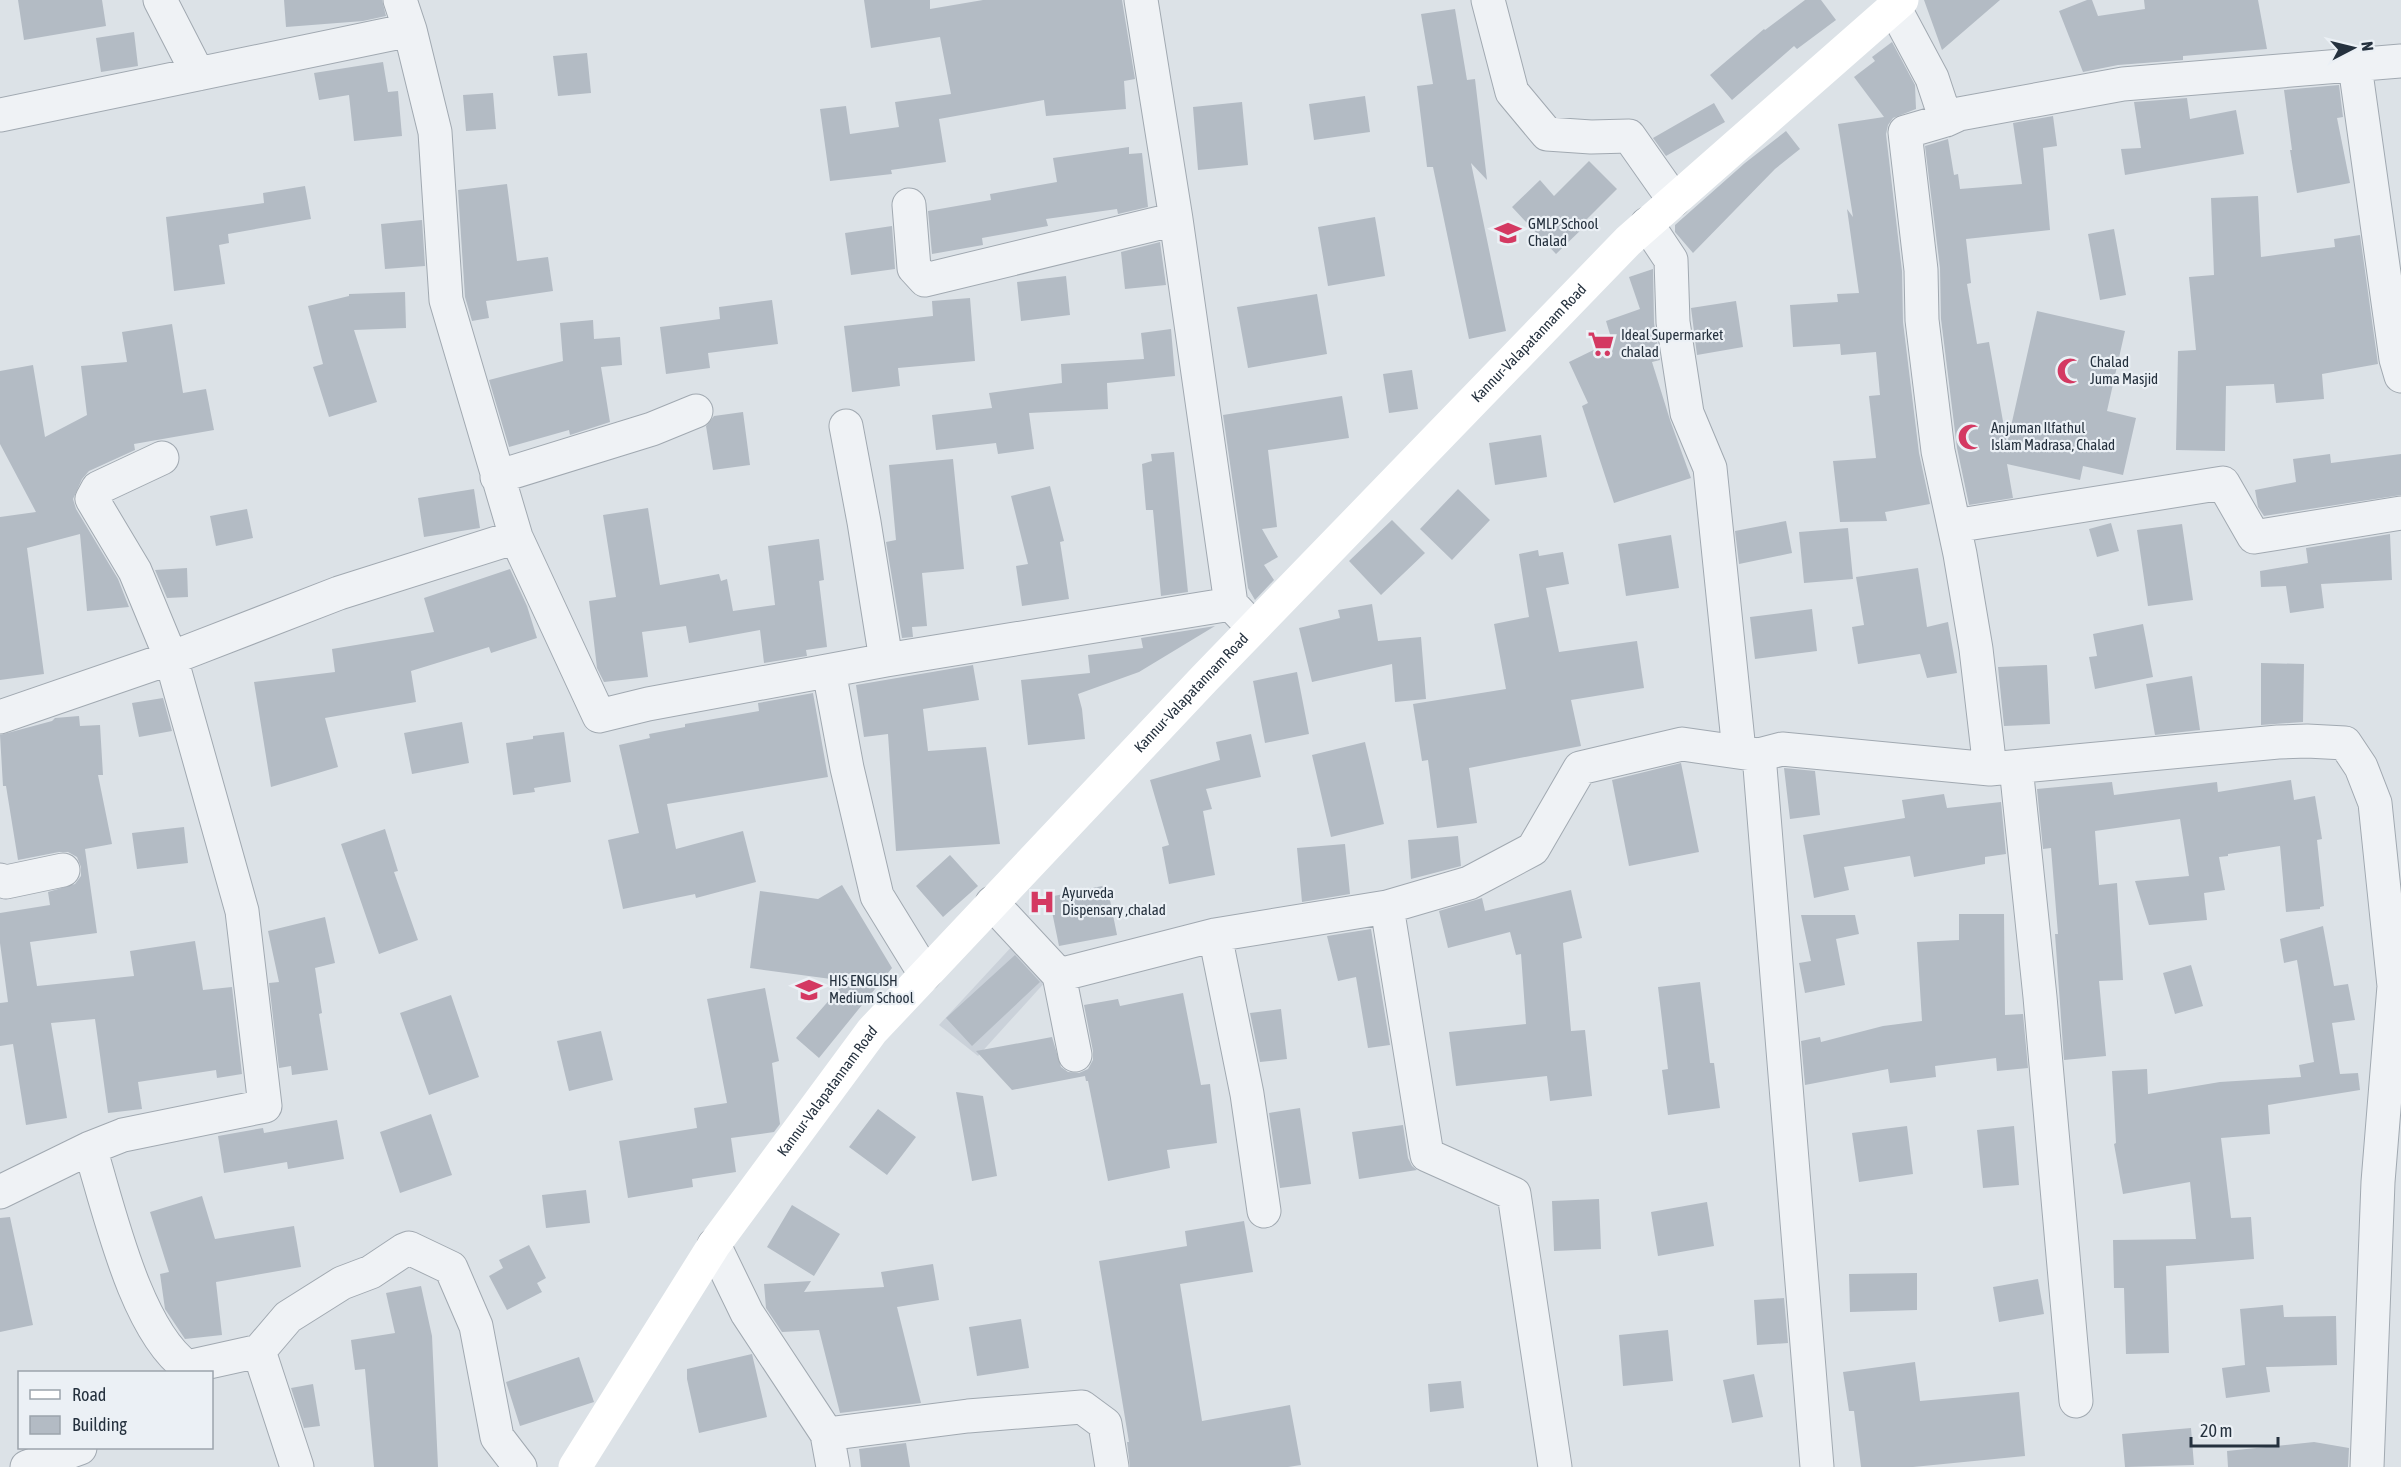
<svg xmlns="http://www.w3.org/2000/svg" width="2401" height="1467" viewBox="0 0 2401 1467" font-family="'Asap Condensed',sans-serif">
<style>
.built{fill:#cad1d9}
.building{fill:#b3bbc4}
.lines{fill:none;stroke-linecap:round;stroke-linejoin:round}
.minor-casing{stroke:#a1a9b1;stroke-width:35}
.minor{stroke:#eff2f5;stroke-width:33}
.secondary{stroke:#fff;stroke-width:33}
.labels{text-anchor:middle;stroke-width:4.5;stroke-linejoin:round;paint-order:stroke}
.poi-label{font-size:15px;fill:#25313e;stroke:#ebf0f5;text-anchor:start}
.street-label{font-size:15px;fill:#25313e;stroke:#ebf0f5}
</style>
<rect width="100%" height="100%" fill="#dce2e7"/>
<path class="built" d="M1015,943L1047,980L978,1056L939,1025Z"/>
<path class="building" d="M18,0H102L106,26L24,40Z
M284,0H382L386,16L363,21L286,27Z
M864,0H930V9L983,0H1122L1135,79L1124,81L1126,109L1046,116L1044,100L939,119L946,162L891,170L892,174L830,181L820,109L846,106L850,134L899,127L895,102L951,94L940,37L871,48Z
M1805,0H1821L1836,20L1797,49L1794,46L1732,100L1710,75L1764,29L1765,30Z
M1924,0H2000L1942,50Z
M2087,0H2092L2098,16L2145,9L2144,0H2258L2267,49L2183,56V60L2118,65L2083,72L2059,11Z
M1455,9L1467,80L1475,79L1487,180L1471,163L1506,331L1469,339L1433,167H1427L1417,86L1433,84L1421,14Z
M134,32L138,66L101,72L96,38Z
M1892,42L1915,85L1916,109L1893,118L1888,125L1886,134L1902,271L1903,322L1919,453L1930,504L1885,512L1887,521L1840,522L1833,461L1876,458L1869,396L1880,395L1876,352L1841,355L1840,344L1793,347L1790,305L1838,302L1837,294L1859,293L1847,209L1853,217L1838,124L1884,117L1854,77L1875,61L1872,57Z
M587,53L591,93L558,96L553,56Z
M383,62L388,92L398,91L402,136L354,141L349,95L319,100L314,73Z
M2339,85L2343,117L2337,118L2350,183L2297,193L2290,150H2292L2284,90Z
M493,93L496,129L466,131L463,95Z
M1365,96L1370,132L1314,140L1309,104Z
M2187,98L2190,119L2236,110L2244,154L2125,175L2121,149L2141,148L2134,102Z
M1242,102L1248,165L1198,170L1193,107Z
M1714,103L1725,122L1666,156L1653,138Z
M2053,116L2057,146L2043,148L2050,230L1966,239L1971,283L1967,284L1977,344L1989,342L2007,444L2037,311L2125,331L2107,411L2136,418L2123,475L2083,466L2080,480L2007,464L2013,498L1969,505L1957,448L1941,319L1940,268L1925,146L1948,139L1954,175L1958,174L1960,189L2022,184L2013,123Z
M1786,131L1800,149L1775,169L1693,253L1675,232V225L1745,163Z
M1129,147V154L1142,153L1148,207L1118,214L1117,209L1046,219L1048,226L982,238L983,245L932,254L928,211L991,200L990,194L1057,182L1053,158Z
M1589,161L1617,189L1581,225L1584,227L1556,254L1512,207L1540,180L1554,196Z
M507,184L517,261L548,257L553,291L486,301L489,318L472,321L465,297L458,190Z
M305,186L311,219L228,234L229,243L219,245L225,284L174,291L166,217L264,203L263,193Z
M2258,196L2261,257L2335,247L2334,239L2360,235L2378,364L2322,374L2324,399L2276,403L2274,384L2226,386L2225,451L2176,450L2178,351L2196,350L2189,277L2214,275L2211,198Z
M1375,217L1385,276L1328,286L1318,227Z
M422,220L425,266L385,269L381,224Z
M892,226L895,269L851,275L845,233Z
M2114,229L2126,295L2100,300L2088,234Z
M1160,242L1166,285L1125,289L1121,252Z
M1653,269L1654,323L1660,360L1652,362L1670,420L1691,478L1614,503L1582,406L1588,403L1569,362L1612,341L1606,321L1640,309L1629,277Z
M1066,276L1070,315L1021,321L1017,282Z
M405,292L406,328L354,330L377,402L329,417L313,367L323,364L308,306L349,296V294Z
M1317,294L1327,354L1248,368L1237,307Z
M970,298L975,361L898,368L900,386L852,392L844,326L933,316L932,301Z
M772,300L778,344L708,353L710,368L666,374L660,327L720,319L719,307Z
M1736,301L1743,347L1697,355L1691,308Z
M593,320L594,339L620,337L622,365L601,367L610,422L570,435L569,430L509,447L489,380L563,361L560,323Z
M172,324L183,393L206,389L214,430L134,444L135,450L89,471L82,479L73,499L76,509L118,579L129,607L87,611L80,534L27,548L44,674L0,680V517L36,512L0,444V371L33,365L45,437L87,415L81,366L127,362L122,332Z
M1171,329L1175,376L1107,383L1108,409L1029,413L1034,449L998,454L996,443L936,450L932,415L992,408L989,393L1062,383L1061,364L1144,359L1141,333Z
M1412,370L1418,409L1389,413L1383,374Z
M1342,396L1349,438L1268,450L1277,527L1262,529L1278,557L1264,565L1274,580L1255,600L1248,588L1223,415Z
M743,412L750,465L713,470L706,426L714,416Z
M1541,435L1547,477L1495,485L1489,443Z
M1174,452L1188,592L1161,596L1153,510H1146L1142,464L1152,461L1151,454Z
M2330,454L2331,463L2401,454V495L2264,516L2258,507L2255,490L2296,482L2293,459Z
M953,459L964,569L922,573L927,626L912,627L913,637L902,638L886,542L896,540L889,465Z
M1050,486L1064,541L1060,542L1069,599L1022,606L1016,566L1028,564L1011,496Z
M474,489L480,528L424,537L418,498Z
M1458,489L1490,520L1452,560L1420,529Z
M648,508L660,585L719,574L721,581L727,579L733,611L775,605L768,546L819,539L824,580L819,581L827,647L806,650L807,656L764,663L760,630L689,643L686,626L642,632L648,677L604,682L597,668L589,601L616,597L603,515Z
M247,509L253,538L216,546L210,516Z
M1392,520L1425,553L1381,595L1349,561Z
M1786,521L1792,553L1739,564L1735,531Z
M2111,523L2119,551L2097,557L2089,529Z
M2182,524L2193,600L2148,606L2137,530Z
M1848,528L1853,579L1804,583L1799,532Z
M2390,534L2392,580L2321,584L2324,608L2290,613L2286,586L2261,587L2260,571L2308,563L2306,548Z
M1671,535L1679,588L1626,596L1618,544Z
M1538,550L1539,556L1563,552L1569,584L1546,588L1559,652L1637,641L1644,688L1571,700L1581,746L1469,768L1477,823L1437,828L1428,760L1422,761L1413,704L1506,689L1494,624L1529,617L1519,554Z
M187,568L188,597L167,598L155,570Z
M1918,568L1927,627L1948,622L1957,673L1927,678L1920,654L1858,664L1852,627L1864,625L1856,577Z
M510,569L527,606L537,638L491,653L489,647L411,671L416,702L325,718L338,767L271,787L254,682L335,672L332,649L434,632L424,598Z
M1372,604L1378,641L1421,637L1426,699L1395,702L1392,664L1312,682L1299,628L1340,618L1338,610Z
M1812,609L1817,651L1755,659L1750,617Z
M2143,624L2153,677L2095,689L2089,657L2097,656L2093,634Z
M1215,626L1139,672L1078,694L1082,709L1085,739L1028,745L1021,680L1090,673L1088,655L1143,648L1141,638Z
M2261,663L2304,664L2303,722L2261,725Z
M973,665L979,700L923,709L928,751L986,747L1000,844L896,851L888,734L864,737L856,685Z
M2047,665L2050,724L2004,726L1998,667Z
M1297,672L1309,734L1265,743L1253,681Z
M2192,676L2200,730L2155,735L2146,684Z
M813,693L828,777L667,804L676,849L743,831L756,882L696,898L695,894L623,909L608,840L639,833L619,745L650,738L649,734L685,727V724L759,711L758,703Z
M163,698L172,731L139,737L132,703Z
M79,716L80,726L100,725L103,775H98L112,844L85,849L97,933L30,942L37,986L134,976L130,951L195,941L203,990L232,987L242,1074L217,1078L216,1070L138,1082L142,1109L108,1113L95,1019L51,1023L67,1118L26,1125L13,1044L0,1046V1003L8,1002L0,943V913L50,905L48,892L75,884L81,876V867L77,857L68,852H59L18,860L6,786H3L0,735L52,721L55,718Z
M462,722L469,763L412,774L404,733Z
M564,732L571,782L534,788L535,792L513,795L506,743L533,739V736Z
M1251,734L1261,777L1206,789L1212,809L1203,811L1215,875L1169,884L1162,847L1169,845L1150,780L1220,760L1216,742Z
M1365,742L1384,824L1331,837L1312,755Z
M1681,763L1699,852L1629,866L1612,780Z
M1784,768L1815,771L1820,815L1790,819Z
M2291,780L2294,800L2315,796L2322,839L2317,840L2324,906L2320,907V909L2286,912L2280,846L2228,854V856L2219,857L2225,890L2204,893L2207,920L2149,925L2135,881L2189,876L2180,819L2095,831L2099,885L2117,883L2123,980L2099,981L2106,1056L2064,1060L2055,934H2058L2051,848L2043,849L2037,789L2112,782L2114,795L2217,782L2218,792Z
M1944,794L1947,808L2001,802L2006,854L1985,857V864L1914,877L1910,856L1844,867L1849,890L1814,898L1803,835L1905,818L1902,800Z
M184,827L188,863L137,869L132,833Z
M385,829L398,871L394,872L418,940L379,954L341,844Z
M1458,836L1461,866L1411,879L1408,840Z
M1345,844L1350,894L1302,902L1297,848Z
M950,855L978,886L943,917L916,886Z
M842,885L892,968L819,1058L796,1038L846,981L750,968L760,891L818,899Z
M1107,885L1117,935L1059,946L1049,897Z
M1571,890L1582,938L1563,943L1571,1031L1585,1030L1592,1096L1550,1101L1547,1076L1456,1086L1449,1032L1526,1024L1521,954L1516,955L1510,932L1448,948L1439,911L1482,898L1485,911Z
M1959,914H2004L2005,1015L2023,1014L2028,1068L1997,1071L1996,1058L1935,1066L1936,1077L1890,1083L1888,1069L1805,1085L1801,1041L1820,1037L1821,1042L1883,1026L1922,1021L1917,942L1959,940Z
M1801,915H1855L1859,934L1836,939L1845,985L1805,993L1799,963L1811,961Z
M325,917L335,963L315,968L322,1013L319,1014L328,1070L292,1075L291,1066L279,1068L269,983L279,982L268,931Z
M2323,926L2334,986L2348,984L2355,1020L2332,1023L2340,1074L2358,1073L2360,1090L2268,1105L2270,1134L2221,1138L2231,1218L2251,1217L2254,1259L2166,1266L2169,1353L2126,1354L2124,1288H2114L2113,1240L2196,1239L2190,1182L2123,1194L2114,1144L2116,1143L2112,1071L2147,1069L2148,1094L2220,1082L2301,1077L2299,1065L2314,1062L2297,960L2284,963L2280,939Z
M1371,929L1390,1045L1368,1048L1356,977L1338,981L1327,936Z
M1015,955L1040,982L972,1046L946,1018Z
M2191,965L2203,1006L2175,1014L2163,973Z
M1700,982L1710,1063H1714L1720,1108L1668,1115L1662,1070L1668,1069L1658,987Z
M765,988L779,1061L772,1063L780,1124L774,1132L731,1138L736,1172L692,1179L693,1187L628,1198L619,1141L697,1128L694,1108L727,1103L707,999Z
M1183,993L1201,1085L1210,1084L1217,1143L1167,1150L1170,1168L1108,1181L1088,1081H1086L1085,1076L1012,1090L976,1051L1052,1037L1061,1067L1068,1072L1079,1073L1088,1069L1093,1060V1051L1084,1005L1118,999L1120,1006Z
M451,995L479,1077L429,1095L400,1013Z
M1281,1009L1287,1059L1260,1062L1250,1013Z
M601,1031L613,1080L569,1091L557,1041Z
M956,1092L983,1096L997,1176L972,1181Z
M1300,1108L1311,1184L1280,1188L1269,1113Z
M878,1109L916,1137L887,1175L849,1147Z
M431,1114L452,1175L400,1193L380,1132Z
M337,1120L344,1159L288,1169L287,1162L224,1173L218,1136L263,1128L264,1133Z
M1403,1125L1408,1158L1412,1166L1417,1170L1359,1179L1352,1132Z
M1907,1126L1913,1174L1859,1182L1852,1133Z
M2014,1126L2019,1185L1983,1188L1977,1130Z
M586,1190L590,1223L546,1228L542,1195Z
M202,1196L215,1239L294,1226L301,1267L216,1282L222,1335L185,1339L165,1309L160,1274L169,1272L150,1212Z
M1599,1199L1601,1249L1554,1251L1552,1201Z
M1707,1202L1714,1246L1658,1256L1651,1212Z
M792,1205L840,1234L814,1276L767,1247Z
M10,1217L33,1325L0,1332V1218Z
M1244,1221L1253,1272L1180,1284L1202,1421L1290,1405L1301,1465L1288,1467H1130L1127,1442H1129L1099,1261L1187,1246L1185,1231Z
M529,1245L546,1278L537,1283L542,1292L507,1310L489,1276L503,1268L499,1260Z
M933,1264L939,1300L897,1307L921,1403L840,1413L819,1330L782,1332L766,1308L764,1284L811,1281L804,1292L884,1287L881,1272Z
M1917,1273V1310L1850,1312L1849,1274Z
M2038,1279L2044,1314L1999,1322L1993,1287Z
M421,1286L432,1336L438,1467H374L365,1369L355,1370L351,1340L395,1333L386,1293Z
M1784,1298L1788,1343L1757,1345L1754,1300Z
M2283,1305L2284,1317L2336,1316L2337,1365L2266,1367L2270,1392L2226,1398L2222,1368L2245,1365L2240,1309Z
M1021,1319L1029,1368L977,1376L969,1327Z
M1668,1330L1673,1381L1623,1386L1619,1335Z
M752,1354L767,1417L699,1433L687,1379V1369Z
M579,1357L594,1402L520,1426L506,1382Z
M1915,1362L1920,1401L2019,1392L2025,1456L1913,1467H1861L1854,1411H1849L1843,1372Z
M1754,1374L1763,1417L1732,1423L1723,1380Z
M1461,1381L1464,1408L1430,1412L1428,1384Z
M313,1384L320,1426L304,1428L291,1388Z
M2191,1428L2194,1465L2125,1467L2122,1434Z
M2314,1442L2349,1448L2348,1467H2228L2227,1451Z
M906,1443L910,1467H861L859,1449Z"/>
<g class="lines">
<g class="minor-casing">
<path id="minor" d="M160,0L198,74
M400,0L410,30L435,132L446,300L516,537
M1141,0L1176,219L1231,604L1246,620
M1488,0L1512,92L1547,134L1591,137L1629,136L1674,200
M1894,7L1932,78L1946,120L1905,132L1921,270L1922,320L1938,451L1960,554L1976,649L1990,769
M2355,66L2396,359L2401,376
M0,115L410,30
M1946,120L1959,114L2123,84L2401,61
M909,205L914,268L925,280L1176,219
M1647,224L1671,260L1673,322L1687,413L1710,468L1739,751
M846,426L864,522L886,660
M497,477L652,429L696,411
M1954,526L2223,483L2254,537L2401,513
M829,671L847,768L877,896L925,974
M0,717L171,658L339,593L516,537L599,716L648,704L886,660L1231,604
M1759,755L1817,1467
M2016,767L2040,997L2076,1401
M0,880L6,882L63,870
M992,903L1059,975
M1387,907L1427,1155L1514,1194L1555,1467
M1215,935L1247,1094L1264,1211
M1075,1055L1059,975L1215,935L1387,907L1469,883L1533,849L1580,768L1682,744L1759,755L1782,749L1990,769L2278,742L2307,741L2345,743L2361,767L2375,803L2394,986L2378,1182L2367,1467
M90,1148C109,1209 135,1329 187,1367L259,1351L288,1317L342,1283L371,1272L404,1250L409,1248L451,1268L476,1326L497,1437L520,1467
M0,1192L90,1148L123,1135L265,1106L242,911L171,658L135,571L92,499L98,488L162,458
M714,1245L747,1313L827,1434L833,1467
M259,1351L297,1467
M827,1434L968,1416L1082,1407L1105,1424L1112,1467
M27,1467L80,1448"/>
</g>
<use href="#minor" class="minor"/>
<path class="secondary" id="s1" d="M575,1467L714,1245L872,1031L1204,679L1628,241L1902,0"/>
</g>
<defs>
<g id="school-bare" transform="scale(2.07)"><path d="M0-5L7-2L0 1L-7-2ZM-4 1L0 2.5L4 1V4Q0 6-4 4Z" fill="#d43962" stroke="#ebf0f5" stroke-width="2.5" paint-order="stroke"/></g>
<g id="supermarket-bare" transform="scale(2.07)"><path d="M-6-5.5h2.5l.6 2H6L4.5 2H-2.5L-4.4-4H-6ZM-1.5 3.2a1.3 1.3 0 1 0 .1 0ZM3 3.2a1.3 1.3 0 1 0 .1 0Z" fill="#d43962" stroke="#ebf0f5" stroke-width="2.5" paint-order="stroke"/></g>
<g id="mosque-bare" transform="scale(2.07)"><path d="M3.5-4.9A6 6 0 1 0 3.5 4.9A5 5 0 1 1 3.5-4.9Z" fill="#d43962" stroke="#ebf0f5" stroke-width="2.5" paint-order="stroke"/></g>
<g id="hospital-bare" transform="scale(2.07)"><path d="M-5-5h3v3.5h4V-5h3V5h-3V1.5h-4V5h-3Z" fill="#d43962" stroke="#ebf0f5" stroke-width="2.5" paint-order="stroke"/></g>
</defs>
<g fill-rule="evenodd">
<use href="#school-bare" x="1508" y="233"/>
<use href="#supermarket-bare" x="1601" y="344"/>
<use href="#mosque-bare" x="2070" y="371"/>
<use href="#mosque-bare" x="1971" y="437"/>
<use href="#hospital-bare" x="1042" y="902"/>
<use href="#school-bare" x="809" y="990"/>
</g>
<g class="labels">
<g class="poi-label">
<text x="1528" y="229">GMLP School<tspan x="1528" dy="17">Chalad</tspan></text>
<text x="1621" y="340">Ideal Supermarket<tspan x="1621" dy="17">chalad</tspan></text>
<text x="2090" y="367">Chalad<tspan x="2090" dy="17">Juma Masjid</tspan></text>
<text x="1991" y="433">Anjuman Ilfathul<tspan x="1991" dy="17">Islam Madrasa, Chalad</tspan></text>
<text x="1062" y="898">Ayurveda<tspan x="1062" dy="17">Dispensary ,chalad</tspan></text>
<text x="829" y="986">HIS ENGLISH<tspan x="829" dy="17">Medium School</tspan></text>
</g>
<g class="street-label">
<text dy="5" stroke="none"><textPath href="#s1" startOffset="1479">Kannur-Valapatannam Road</textPath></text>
<text dy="5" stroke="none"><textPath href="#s1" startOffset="993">Kannur-Valapatannam Road</textPath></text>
<text dy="5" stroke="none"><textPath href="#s1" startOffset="453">Kannur-Valapatannam Road</textPath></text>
</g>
</g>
<rect x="18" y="1371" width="195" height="78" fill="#ebf0f5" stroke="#9ca4ac" stroke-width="1.5"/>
<rect x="30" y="1390" width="30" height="9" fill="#ffffff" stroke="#9ca4ac" stroke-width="1.5"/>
<text x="72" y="1401" font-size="18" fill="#25313e">Road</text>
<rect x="30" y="1416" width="30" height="18" fill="#b3bbc4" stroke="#9ca4ac" stroke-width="1.5"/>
<text x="72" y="1431" font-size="18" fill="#25313e">Building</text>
<g transform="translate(2353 48) rotate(83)" stroke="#ebf0f5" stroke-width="4.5" paint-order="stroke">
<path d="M0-4.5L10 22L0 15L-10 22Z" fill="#25313e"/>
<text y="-9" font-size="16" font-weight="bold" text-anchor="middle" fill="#25313e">N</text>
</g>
<path d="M2191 1437v9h87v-9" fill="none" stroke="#25313e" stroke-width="3"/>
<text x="2200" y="1437" font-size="18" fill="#25313e" stroke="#ebf0f5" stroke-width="4.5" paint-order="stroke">20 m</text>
</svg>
